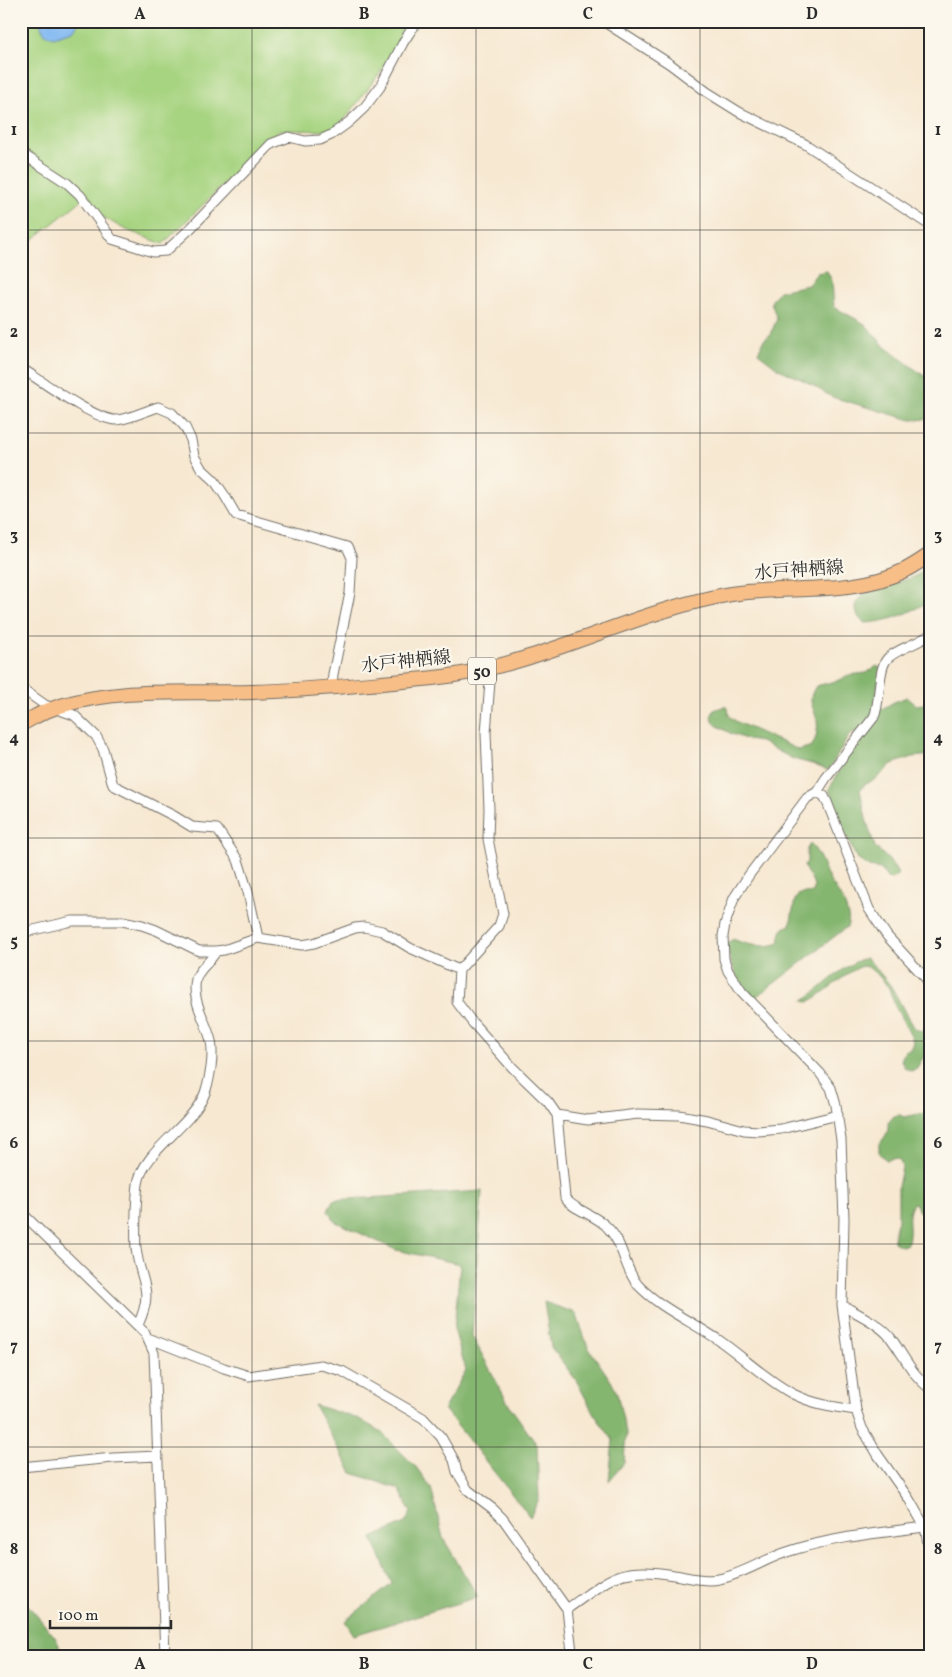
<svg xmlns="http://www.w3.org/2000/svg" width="952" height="1677" viewBox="0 0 952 1677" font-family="Vollkorn,'Noto Serif JP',serif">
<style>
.green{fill:#a7d481;stroke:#698056}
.forest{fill:#85b66f;stroke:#58704d}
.water{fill:#82b9f2;stroke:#56728e}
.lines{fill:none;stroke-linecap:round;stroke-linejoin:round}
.street-casing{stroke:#726d65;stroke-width:11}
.primary-casing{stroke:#726d65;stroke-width:16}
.street{stroke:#fff;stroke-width:9}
.primary{stroke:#f7be88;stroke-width:14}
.grid{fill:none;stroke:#2b2b2b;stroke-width:1;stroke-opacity:0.55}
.labels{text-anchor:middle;stroke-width:4.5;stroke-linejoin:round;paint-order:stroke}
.shield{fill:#fbf7ec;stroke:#696865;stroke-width:1}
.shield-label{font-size:16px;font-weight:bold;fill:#2b2b2b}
.street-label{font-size:18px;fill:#2b2b2b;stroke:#fbf7ec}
.neatline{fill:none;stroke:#2b2b2b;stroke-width:2}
.grid-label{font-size:16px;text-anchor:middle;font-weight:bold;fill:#2b2b2b}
</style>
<rect width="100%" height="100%" fill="#fbf7ec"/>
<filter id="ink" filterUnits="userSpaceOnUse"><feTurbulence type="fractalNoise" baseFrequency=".02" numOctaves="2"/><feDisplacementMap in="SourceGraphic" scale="10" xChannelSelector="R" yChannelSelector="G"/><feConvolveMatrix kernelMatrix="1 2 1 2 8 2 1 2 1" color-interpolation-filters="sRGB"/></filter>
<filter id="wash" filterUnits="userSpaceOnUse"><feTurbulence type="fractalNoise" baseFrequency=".0096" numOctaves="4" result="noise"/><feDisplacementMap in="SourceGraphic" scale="20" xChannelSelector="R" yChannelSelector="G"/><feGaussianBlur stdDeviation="1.12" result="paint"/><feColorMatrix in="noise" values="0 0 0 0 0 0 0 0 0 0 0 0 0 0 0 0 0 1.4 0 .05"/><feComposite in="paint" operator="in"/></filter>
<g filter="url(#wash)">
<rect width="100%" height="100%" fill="#f7e8d1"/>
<path class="green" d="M21,21H419L336,131L279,130L163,244L124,229L103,217L83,199L21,249Z"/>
<path class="forest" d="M827,271L832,281L834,307L865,324L885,347L931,381V419L911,420L832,397L807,382L779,369L758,353L763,341L770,335L777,319L771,302L779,291L808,285L817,273Z
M931,568V600C910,613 890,622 865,623C859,619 856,615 856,607C857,588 888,586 902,581C912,578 921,573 931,568Z
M877,666L880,668C878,682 876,712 867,724C864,728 856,732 850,734L830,768L827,770L812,764L793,759L761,742L748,740L730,733L716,725L711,717L714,710L725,706L728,708L729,716L737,722L799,750L812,746C817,737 819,727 816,717C812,703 807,700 816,686L840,680L849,675L866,673Z
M907,697L916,705L931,703V755L913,757L892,764L876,779L865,784L860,790L866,819L875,847L890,861L898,874L893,879L887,878L881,869L869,867L857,859L843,829L829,789L853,747L880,710L894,702Z
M810,844C820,852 824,870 830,881C837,891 844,900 847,912C849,918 849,922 847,927L755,998C738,985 730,965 727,944L733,939C746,945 767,949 779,943C781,934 779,929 790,925L795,900L799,894L813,892C817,881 807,876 804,866L807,862V849Z
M867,958L891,986L913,1027L920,1031L926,1030L931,1025V1048L928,1050L916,1069L911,1071L905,1068L901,1060L905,1051L911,1049L914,1043L912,1038L895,1006L889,988L879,976L868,967L861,966L849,973L817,997L808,1002L804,1001L805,999C824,988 845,962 867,958Z
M924,1113L931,1115V1230L927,1238L923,1240L924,1215L919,1212L916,1204L913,1203C904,1216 913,1230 907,1244L902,1246L894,1242V1234L898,1220V1187L902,1167L900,1160L894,1158L886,1160L879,1152V1144C885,1137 889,1133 888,1123L894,1116L900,1115L904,1117Z
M482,1191L472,1336L509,1405L537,1445L539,1499L530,1517L444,1409L466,1370L454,1329L460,1264L396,1250L334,1221L328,1211L333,1200Z
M544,1302L576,1313L588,1347L611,1381L617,1393L626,1433L624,1463L609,1481L613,1440L594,1414L576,1380L551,1347Z
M314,1405L359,1419L381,1432L416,1467L431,1488L443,1538L478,1597L354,1635L345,1621L392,1584L372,1538L405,1523L411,1512L399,1489L352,1473Z
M21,1597L55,1637L64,1656H21Z"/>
<path class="water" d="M42,21H80L73,31L53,37L44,32L40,24Z"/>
</g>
<g filter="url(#ink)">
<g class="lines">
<g class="street-casing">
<path id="street" d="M603,21L670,64L707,92L739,112L805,144L931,226
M21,153L67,183L80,195L112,239L153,252L166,251L191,228L271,144L289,137L305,141L320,140L331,135L349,122L364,108L380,87L404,41L417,21
M21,368C40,380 96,421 117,420C128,419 146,411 158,407L172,413L185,427L191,440L194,456L201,468L214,480L225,496L236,515L347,547L352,558L350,593L333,674L332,688
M931,634C918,644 901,647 889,657C877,666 881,702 874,717L826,778L817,792L807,798L749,875L734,898L725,924L723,936L724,959L728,971L742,992L820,1073L831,1088L836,1105L841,1140L844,1219L842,1305L856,1410L862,1428L878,1455L909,1499L925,1527L931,1560
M491,669L486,733L489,809L488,839L503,914L499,926L459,970L457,1002L472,1022L513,1068L548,1102L557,1115L565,1198C573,1210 597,1215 608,1228C624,1244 624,1269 638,1285C661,1309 693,1322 720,1341C743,1357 769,1382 793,1394C813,1404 834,1407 856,1410
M21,688L45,705L74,715L96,736L103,749L113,785L174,816L192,827L217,829L238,860L248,892L258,938
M817,792L824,796L827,802L869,909L887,936L931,984
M21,933L72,921H122L142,925L156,930L199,951H216L224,950L258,938L302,945L314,943L355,928L364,927L382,931L410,948L459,970
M557,1115L588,1120L638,1114L679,1115L707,1120L744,1130L758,1131L781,1129L838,1115
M21,1212L145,1333L154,1353L165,1656
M842,1305C858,1314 878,1323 890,1337C904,1355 912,1376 931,1389
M138,1325C155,1288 140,1283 136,1248C135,1232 136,1200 138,1184C142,1152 193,1125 205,1093C210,1079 214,1056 211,1041C206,1020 191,1001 196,979C199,968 211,962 216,951
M148,1338L224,1368L249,1376L321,1365L342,1371L423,1418L441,1437L454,1460L457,1472L468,1490L493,1509L503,1519L567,1609L572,1652
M21,1467L113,1458L158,1456
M567,1609C610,1579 618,1565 674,1575C689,1577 705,1582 719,1579C744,1574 766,1558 790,1551C833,1537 880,1533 925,1527"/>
</g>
<g class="primary-casing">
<path id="primary" d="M21,724C29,720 38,715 46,711C110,686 184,694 251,692C295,691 338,687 382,683C408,680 435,679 461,674C554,658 638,610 731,594C785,585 853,596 903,571C912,567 922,560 931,554"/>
</g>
<use href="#street" class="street"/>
<use href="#primary" class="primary"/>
</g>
</g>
<path class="grid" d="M252,21V1656M476,21V1656M700,21V1656M21,230H931M21,433H931M21,636H931M21,838H931M21,1041H931M21,1244H931M21,1447H931"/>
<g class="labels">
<rect class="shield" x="468" y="657.5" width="28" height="27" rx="4"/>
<g class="shield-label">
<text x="482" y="677">50</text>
</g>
<g class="street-label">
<text transform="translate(799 570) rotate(-4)" y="6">水戸神栖線</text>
<text transform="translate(406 661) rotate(-6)" y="6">水戸神栖線</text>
</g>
</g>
<rect width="952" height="1677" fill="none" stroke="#fbf7ec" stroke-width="55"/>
<path d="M50 1620v8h121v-8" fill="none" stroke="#2b2b2b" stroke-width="2.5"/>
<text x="58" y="1620" font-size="15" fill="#2b2b2b" stroke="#fbf7ec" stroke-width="4" paint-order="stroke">100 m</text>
<rect x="28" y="28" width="896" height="1622" class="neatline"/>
<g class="grid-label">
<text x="140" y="19">A</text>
<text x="364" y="19">B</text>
<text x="588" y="19">C</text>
<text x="812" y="19">D</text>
<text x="14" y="135">1</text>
<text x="938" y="135">1</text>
<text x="14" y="337">2</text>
<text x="938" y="337">2</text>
<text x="14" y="540">3</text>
<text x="938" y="540">3</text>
<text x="14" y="743">4</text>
<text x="938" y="743">4</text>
<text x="14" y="946">5</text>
<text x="938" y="946">5</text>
<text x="14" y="1148">6</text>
<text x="938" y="1148">6</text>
<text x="14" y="1351">7</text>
<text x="938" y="1351">7</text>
<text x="14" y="1554">8</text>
<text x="938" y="1554">8</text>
<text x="140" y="1669">A</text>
<text x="364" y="1669">B</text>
<text x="588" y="1669">C</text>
<text x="812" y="1669">D</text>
</g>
</svg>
